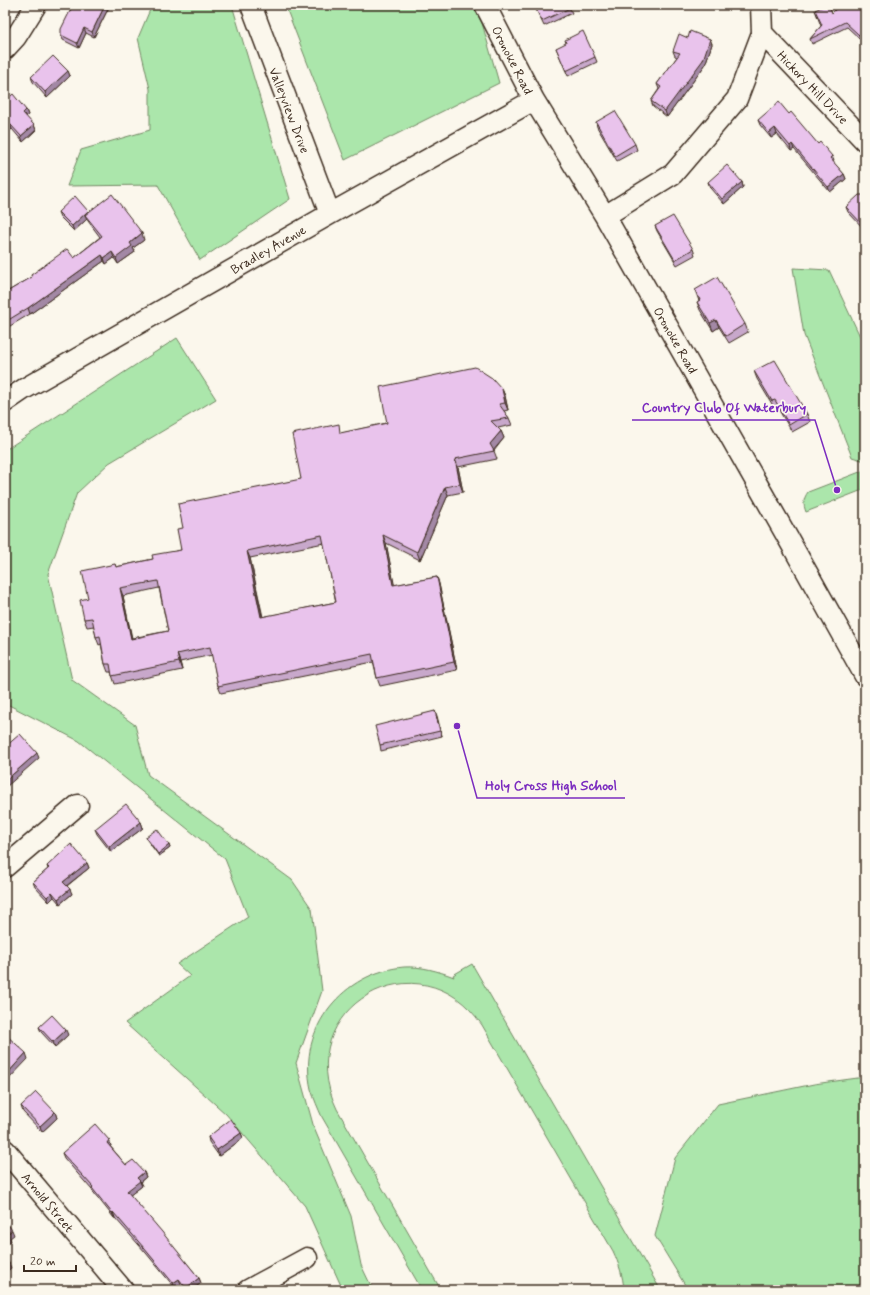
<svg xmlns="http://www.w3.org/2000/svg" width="870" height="1295" viewBox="0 0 870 1295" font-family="Mynerve,sans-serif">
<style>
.green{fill:#abe6ab;stroke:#738864}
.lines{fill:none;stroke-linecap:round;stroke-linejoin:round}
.minor-casing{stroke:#3b2a1e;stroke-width:23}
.minor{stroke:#fbf7ec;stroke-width:20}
.wall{fill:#c8a8cb;stroke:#3b2a1e;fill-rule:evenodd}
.shaded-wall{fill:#a388a5;stroke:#3b2a1e}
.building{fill:#e9c3ec;stroke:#3b2a1e;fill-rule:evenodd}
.labels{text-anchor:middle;stroke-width:3.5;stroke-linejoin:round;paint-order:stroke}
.street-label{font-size:13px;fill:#3b2a1e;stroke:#fbf7ec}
.leader{fill:none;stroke:#7b2cbf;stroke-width:1.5}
.callout-dot{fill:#7b2cbf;stroke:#fbf7ec;stroke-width:1.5}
.callout-label{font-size:14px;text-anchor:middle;font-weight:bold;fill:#7b2cbf;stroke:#fbf7ec;stroke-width:3.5;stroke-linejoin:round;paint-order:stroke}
</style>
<rect width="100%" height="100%" fill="#fbf7ec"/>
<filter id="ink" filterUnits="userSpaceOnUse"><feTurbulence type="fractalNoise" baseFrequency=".025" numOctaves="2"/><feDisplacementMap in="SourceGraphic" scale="8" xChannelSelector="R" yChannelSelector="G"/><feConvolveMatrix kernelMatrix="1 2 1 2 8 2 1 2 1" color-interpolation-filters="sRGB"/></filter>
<g filter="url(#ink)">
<path class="green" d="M152,5H232L290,199L200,260L158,185L67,186L81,150L150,130V89L138,38Z
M285,5H473L482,23L499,83L345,160Z
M793,268L829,270L865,347V461L852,457L804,335Z
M177,338L216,399L109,463L77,493L48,574L72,680L135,725L148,775L292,880L312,909L322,991L296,1063L314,1128L351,1216L361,1265L373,1290H343L305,1206L226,1114L125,1023L190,976L177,964L248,917L225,859L79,741L5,703V450Z
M865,470V489L806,512C803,504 803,499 808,492Z
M472,964L660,1289L658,1290H624C623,1276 619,1264 613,1251L482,1025C421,933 288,1008 337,1109L441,1290H422L322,1117C318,1108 314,1099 311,1089C297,1028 344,972 404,967C421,966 438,971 454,977L453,975Z
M865,1077V1290H688L655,1236L675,1158L718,1104L814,1084Z"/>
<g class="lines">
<g class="minor-casing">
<path id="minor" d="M251,5L330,214
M485,5L534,100L605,216L789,540L865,676
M762,33L865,141
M5,49L16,37L36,5
M605,216L673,174L737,99L762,33L761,5
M5,402L24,389L330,214L534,100
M5,867L78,805
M5,1150L123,1290
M248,1290L307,1258"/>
</g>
<use href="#minor" class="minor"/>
</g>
<path class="wall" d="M73,5H110L94,37L86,33L79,48L63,40L61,35Z
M534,5H568L572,13L544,26Z
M865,7V36L861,40L847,27L812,44L810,39L821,26L815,10L832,13Z
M688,38L710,39L712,44L705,65L667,117L653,106L651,101L659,89L657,84L677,57L675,56L673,51Z
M556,48L595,57L597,62L568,76Z
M68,71L70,76L47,98L33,82L31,77Z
M5,101L26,110L28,115L26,117L34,125L36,130L23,142L12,129L5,135Z
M789,114L834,161L833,162L844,174L846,179L830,192L794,149L791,151L777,134L771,138L760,125L758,120Z
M596,122L635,144L637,150L617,161L597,127Z
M708,182H742L743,187L724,204L710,188Z
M865,196V230L848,212L846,207Z
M58,212H88L144,240L133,248L135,252L118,264L114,258L106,264L104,261L30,314L5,329V293L32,277L31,275L74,258L100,237L88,221L87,219L74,231L60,217Z
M655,226L693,249L695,255L677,265L657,231Z
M695,290L745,324L748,332L729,343L719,327L713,331L700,310L697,302L699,301Z
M754,371L807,414L810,422L792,432L777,407L775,409L757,379Z
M502,389L505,396L508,410L504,411L509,418L512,425L498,428L501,431L504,438L494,451L497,459L458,467L463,492L448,495L420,560L386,543L394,585L437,577L439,584L457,670L380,686L377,678L373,662L221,693L218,686L212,655L180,662L182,670L115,684L111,672H108L105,664L101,644L99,645L96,637L94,626L87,627L84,619L88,598L115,564L116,567L153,559L181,550L183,528L301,479L342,433L387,423ZM324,543L336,602L263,617L250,558ZM159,588L168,631L132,638L123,596Z
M435,711L442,736L381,751L380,745Z
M141,822L143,828L111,852L97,834L95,829Z
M146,837L169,845L170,848L159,856L147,840Z
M87,863L89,868L67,886L72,894L60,904L54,897L49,902L35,887L33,882L48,869L47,866Z
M39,1027L68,1035L55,1047L41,1032Z
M21,1106L55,1112L57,1118L42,1132L23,1112Z
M241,1133L243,1138L219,1156L209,1142L208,1137Z
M109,1140L111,1146H110L126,1165L144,1172L146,1177L140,1182L142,1186L130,1195L199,1278L201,1283L192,1290H185L181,1284L175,1288L146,1253L115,1218H114L94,1193L92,1190L64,1158L62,1153Z"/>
<path class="shaded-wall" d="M105,5H110L94,37L92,32Z
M84,28L86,33L79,48L77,43Z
M865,28V36L861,40L859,35Z
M710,39L712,44L705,65L667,117L665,111Z
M68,71L70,76L47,98L45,92Z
M26,110L28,115L25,118L23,113Z
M10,124L12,129L5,135V129Z
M34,125L36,130L23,142L21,136Z
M775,128L777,134L771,138L769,133Z
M792,144L794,149L791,151L790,146Z
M832,156L834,161L832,163L830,158Z
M844,174L846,179L830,192L828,187Z
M742,182L743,187L724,204L722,199Z
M88,211L90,216L85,215L87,219L74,231L72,226Z
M142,233L144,240L133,248L135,252L118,264L116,258L130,243Z
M112,252L114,258L106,264L104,258Z
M102,255L104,261L30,314L28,308Z
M716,320L719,327L713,331L710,323Z
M502,389L505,396L508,410L505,403Z
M501,431L504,438L492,452L490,444Z
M455,459L458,467L463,492L460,484Z
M445,487L448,495L420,560L417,552Z
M383,535L386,543L396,593L393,585Z
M247,551L250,558L264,625L261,617Z
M437,577L439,584L457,670L454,662Z
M120,588L123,596L133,646L131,639Z
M177,654L180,662L182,670L179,662Z
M435,711L437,716L442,736L440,731Z
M37,753L39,758L6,787L5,781Z
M141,822L143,828L111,852L109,847Z
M169,845L170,848L159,856L158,854Z
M87,863L89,868L65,887L63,882Z
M70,889L72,894L60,904L58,899Z
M52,892L54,897L49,902L47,897Z
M66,1030L68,1035L55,1047L53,1042Z
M26,1053L28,1059L7,1081L5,1076Z
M55,1112L57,1118L42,1132L40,1126Z
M241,1133L243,1138L219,1156L217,1150Z
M109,1140L111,1146L109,1148L107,1143Z
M144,1172L146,1177L140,1182L142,1186L129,1196L127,1191L137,1178Z
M113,1212L115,1218H114L112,1213Z
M12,1230L14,1235L10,1238L11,1241L5,1245V1239L7,1234Z
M9,1263L11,1268L5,1273V1267Z
M199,1278L201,1283L192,1290H187L186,1288Z
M179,1279L181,1284L175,1288L173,1283Z"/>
<path class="building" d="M73,5H105L92,32L84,28L77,43L61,35V29Z
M534,5H568L570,8L542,21Z
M826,5H829L832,13L840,5H862L865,7V28L859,35L845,22L810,39L822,25L815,10Z
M583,31L595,57L566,71L556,48L566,43L565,40Z
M690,31L710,39L703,60L665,111L651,101L661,87L657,84L680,53L673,51L679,34L688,38Z
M53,56L68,71L45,92L31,77Z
M13,94L26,110L23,113L34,125L21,136L10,124L5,129V101Z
M779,102L789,114L791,112L818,144L820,142L832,156L830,158L844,174L828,187L792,144L790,146L775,128L769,133L758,120Z
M615,111L635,144L615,156L596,122Z
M727,165L742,182L722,199L708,182Z
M112,194L142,233L130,243L132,246L116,258L112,252L104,258L102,255L28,308L5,322V293L32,277L31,275L67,249L74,258L102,236L85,215Z
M859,195H864L865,196V227L846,207Z
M75,196L88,211L72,226L58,212Z
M673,216L693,249L675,260L655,226Z
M717,277L745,324L726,336L716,320L710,323L697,302L700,300L695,290Z
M775,360L807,414L789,425L775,400L772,401L754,371Z
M475,367L492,378L502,389L505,403L499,404L509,418L491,421L501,431L490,444L494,451L455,459L460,484L445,487L417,552L383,535L393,585L437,577L454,662L377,678L372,654L218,686L210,647L177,654L179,662L112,676L110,664H105L100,636L96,637L92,618L84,619L80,600L88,598L82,571L115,564L116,567L153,559L152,555L181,550L177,529L183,528L178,504L301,479L292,434L339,424L340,433L387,423L380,387ZM322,535L336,602L261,617L247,551ZM158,581L168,631L131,639L120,588Z
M435,711L440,731L380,745L375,726Z
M20,734L37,753L5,781V747Z
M126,804L141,822L109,847L95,829Z
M157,829L169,845L158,854L146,837Z
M71,844L87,863L63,882L70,889L58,899L52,892L47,897L33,882L49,868L47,866Z
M52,1015L66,1030L53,1042L39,1027Z
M6,1035L26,1053L5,1076V1036Z
M36,1092L55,1112L40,1126L21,1106Z
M231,1119L241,1133L217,1150L208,1137Z
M95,1124L109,1140L107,1143L126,1165L133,1160L144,1172L137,1178L140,1181L127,1191L162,1232L199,1278L186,1288L179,1279L173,1283L144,1248L113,1212L112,1213L92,1188L93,1187L62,1153Z
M5,1221L12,1230L7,1234L9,1236L5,1239Z
M5,1257L9,1263L5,1267Z"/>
</g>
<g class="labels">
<g class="street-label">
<text transform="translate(513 60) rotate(63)" y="5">Oronoke Road</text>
<text transform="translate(813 87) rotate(46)" y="5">Hickory Hill Drive</text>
<text transform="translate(290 110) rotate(69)" y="5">Valleyview Drive</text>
<text transform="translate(268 249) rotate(-30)" y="5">Bradley Avenue</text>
<text transform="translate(676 340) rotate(60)" y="5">Oronoke Road</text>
<text transform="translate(48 1202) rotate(50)" y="5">Arnold Street</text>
</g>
</g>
<path class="leader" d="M837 490L815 420H632M457 726L477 798H625"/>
<g class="callout-dot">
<circle cx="837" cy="490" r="4"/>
<circle cx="457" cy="726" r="4"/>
</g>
<g class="callout-label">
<text x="724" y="412">Country Club Of Waterbury</text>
<text x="551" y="790">Holy Cross High School</text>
</g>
<rect width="870" height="1295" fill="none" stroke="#fbf7ec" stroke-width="20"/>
<rect x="10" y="10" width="850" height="1275" fill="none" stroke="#3b2a1e" stroke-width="1.5" filter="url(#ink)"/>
<path d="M24 1265v6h52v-6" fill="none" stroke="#3b2a1e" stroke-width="2"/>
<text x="30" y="1265" font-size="12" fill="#3b2a1e" stroke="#fbf7ec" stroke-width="3" paint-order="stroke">20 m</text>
</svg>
